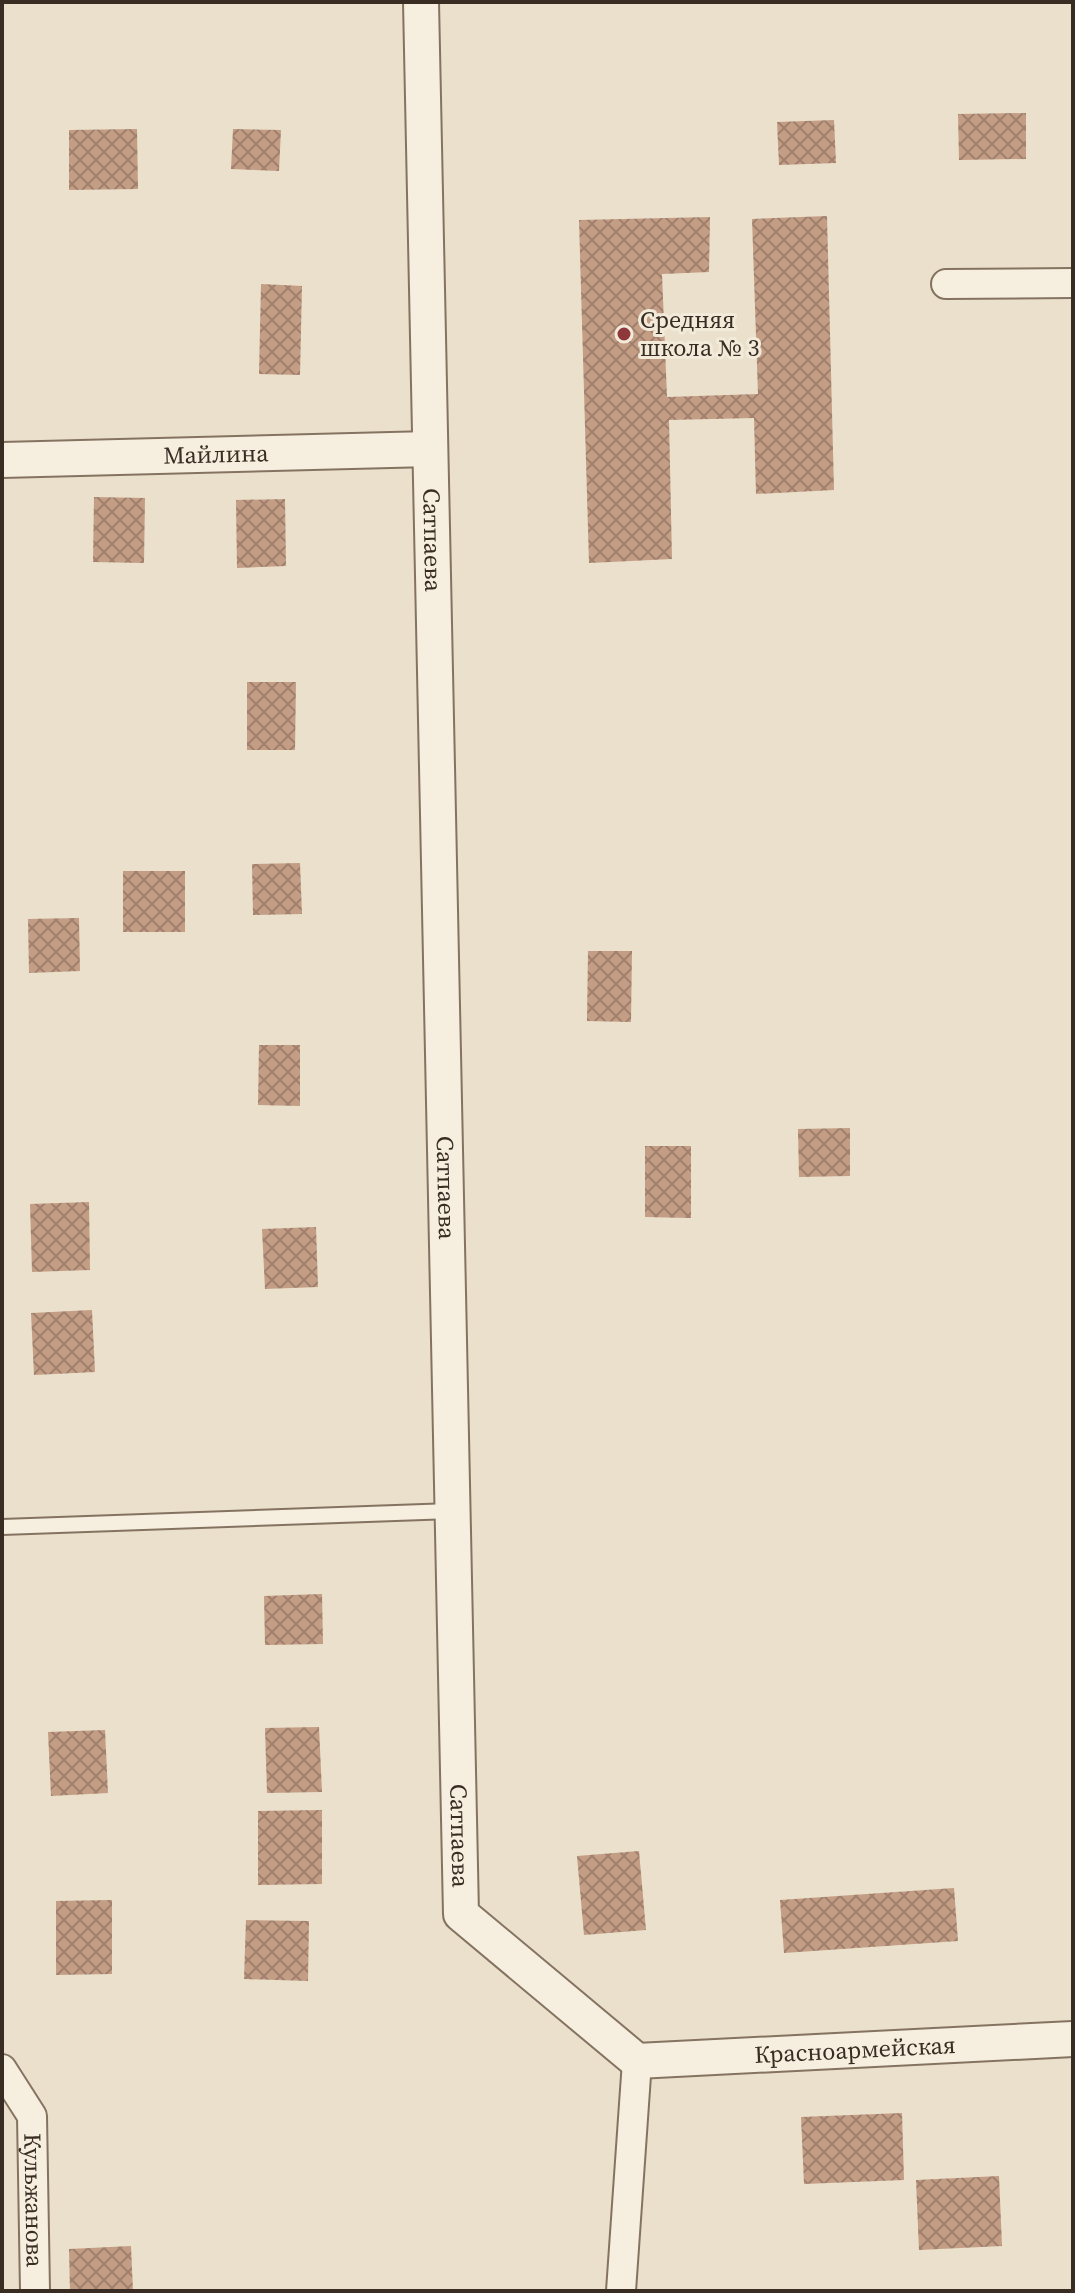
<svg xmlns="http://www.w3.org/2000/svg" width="1075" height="2293" viewBox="0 0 1075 2293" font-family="'Source Serif 4',serif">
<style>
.building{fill:url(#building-cross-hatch)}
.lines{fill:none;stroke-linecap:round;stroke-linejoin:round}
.service-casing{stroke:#857361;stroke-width:18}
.minor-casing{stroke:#857361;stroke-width:32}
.tertiary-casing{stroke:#857361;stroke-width:38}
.service{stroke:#f6eede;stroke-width:14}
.minor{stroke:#f6eede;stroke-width:28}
.tertiary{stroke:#f6eede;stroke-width:34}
.poi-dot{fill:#8e383b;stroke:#f2ebda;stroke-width:3}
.labels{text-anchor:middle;stroke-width:6;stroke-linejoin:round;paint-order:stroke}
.poi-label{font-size:24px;fill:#382c23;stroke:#f2ebda;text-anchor:start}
.street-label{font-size:24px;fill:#382c23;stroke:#f2ebda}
</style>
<defs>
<pattern id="building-cross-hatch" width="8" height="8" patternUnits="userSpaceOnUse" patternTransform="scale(2)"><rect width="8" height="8" fill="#c49d85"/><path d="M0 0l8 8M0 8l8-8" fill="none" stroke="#a0806c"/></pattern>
</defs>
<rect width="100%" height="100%" fill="#eae0cb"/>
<path class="building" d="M1026,113V159L959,160L958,114Z
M834,120L836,163L779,165L777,122Z
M137,129L138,189L69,190V130Z
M233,129L281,130L279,171L231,169Z
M827,216L834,490L756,494L754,418L669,420L672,559L589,563L579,220L710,217L709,272L662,274L667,397L758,394L752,219Z
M261,284L302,286L300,375L259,374Z
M94,497L145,498L144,563L93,562Z
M285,499L286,566L237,568L236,500Z
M247,682H296L295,750H247Z
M300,863L302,914L253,915L252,864Z
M123,871H185V932H123Z
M79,918L80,971L29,973L28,919Z
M588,951H632L631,1022L587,1021Z
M259,1045H300V1106L258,1105Z
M850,1128V1176L799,1177L798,1129Z
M645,1146H691V1218L645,1217Z
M89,1202L90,1270L32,1272L30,1204Z
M316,1227L318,1287L265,1289L262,1229Z
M92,1310L95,1372L34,1375L31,1313Z
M322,1594L323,1644L265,1645L264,1596Z
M319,1727L322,1792L267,1793L265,1728Z
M105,1730L108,1793L51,1796L48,1732Z
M322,1810V1884L258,1885V1811Z
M639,1851L646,1930L584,1935L577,1856Z
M954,1888L958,1941L784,1953L780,1900Z
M112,1900V1974L56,1975V1901Z
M246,1920L309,1921L308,1981L244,1979Z
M902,2113L904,2180L804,2184L801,2117Z
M999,2176L1002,2246L919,2250L916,2180Z
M131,2246L133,2291H70L69,2249Z"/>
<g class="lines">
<g class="service-casing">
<path id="service" d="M2,1527L452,1511"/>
</g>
<g class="minor-casing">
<g id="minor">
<path d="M946,284L1073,283"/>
<path id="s1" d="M2,2069L32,2116L35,2291"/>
<path d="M621,2291L637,2061"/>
</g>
</g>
<g class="tertiary-casing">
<g id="tertiary">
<path id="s2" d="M421,2L461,1914L637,2061L1073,2039"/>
<path id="s3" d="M2,460L430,449"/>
</g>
</g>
<use href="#service" class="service"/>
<use href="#minor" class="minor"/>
<use href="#tertiary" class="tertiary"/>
</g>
<circle class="poi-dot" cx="624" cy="334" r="8"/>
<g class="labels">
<g class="poi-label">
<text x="640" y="328">Средняя<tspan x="640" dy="28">школа № 3</tspan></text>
</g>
<g class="street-label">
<text dy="8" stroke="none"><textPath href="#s3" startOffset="214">Майлина</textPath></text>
<text dy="8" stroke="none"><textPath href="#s2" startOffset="538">Сатпаева</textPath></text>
<text dy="8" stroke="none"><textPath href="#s2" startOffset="1186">Сатпаева</textPath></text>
<text dy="8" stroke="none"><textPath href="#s2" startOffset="1834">Сатпаева</textPath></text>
<text dy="8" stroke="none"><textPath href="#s2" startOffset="2360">Красноармейская</textPath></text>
<text dy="8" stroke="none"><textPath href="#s1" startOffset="140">Кульжанова</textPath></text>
</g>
</g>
<rect width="1075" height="2293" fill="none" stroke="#382c23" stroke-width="8"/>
</svg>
